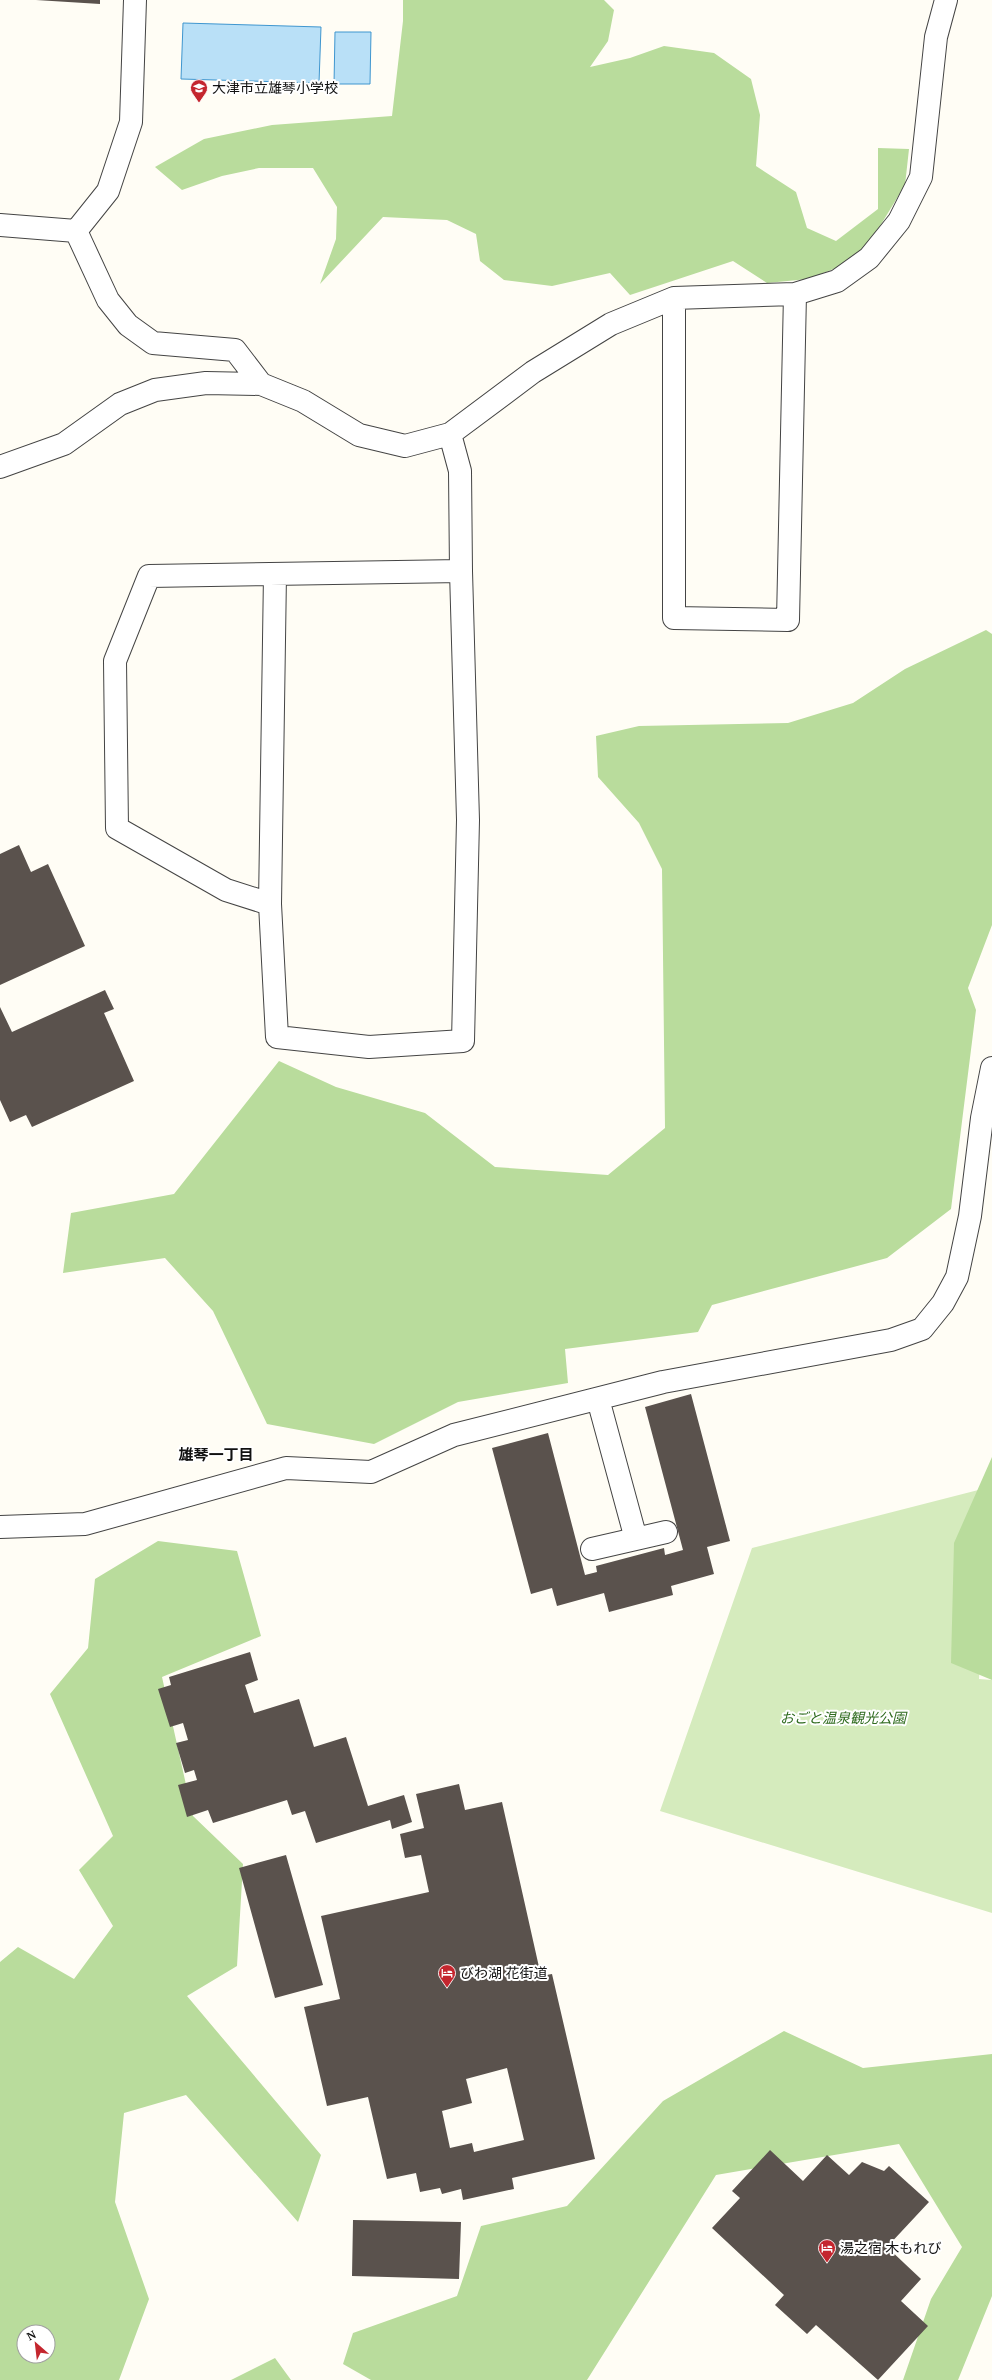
<svg xmlns="http://www.w3.org/2000/svg" width="992" height="2380" viewBox="0 0 992 2380" font-family="'PT Serif','Noto Sans JP',serif">
<style>
.green{fill:#d5ebbd}
.forest{fill:#b9dc9c;fill-rule:evenodd}
.water{fill:#b9e0f7;stroke:#3f96cf}
.building{fill:#5a524d;fill-rule:evenodd}
.lines{fill:none;stroke-linecap:round;stroke-linejoin:round}
.minor-casing{stroke:#444;stroke-width:24}
.minor{stroke:#fff;stroke-width:22}
.labels{text-anchor:middle;stroke-width:4;stroke-linejoin:round;paint-order:stroke}
.poi-label{font-size:14px;fill:#111;stroke:#fff;text-anchor:start}
.park-label{font-size:14px;font-style:italic;fill:#2f6b1f;stroke:#fff}
.neighbourhood-label{font-size:15px;font-weight:bold;fill:#111;stroke:#fff}
</style>
<rect width="100%" height="100%" fill="#fffdf5"/>
<path class="green" d="M990,1487L979,1679L992,1680V1913L660,1811L752,1548Z"/>
<path class="forest" d="M403,0H604L614,10L608,41L590,67L630,58L664,46L714,53L751,79L760,115L756,166L796,192L807,228L836,241L878,209V148L909,149L905,185L880,226L854,261L808,279L767,283L733,261L630,295L610,273L552,286L504,280L480,261L476,234L447,220L383,217L320,284L336,239L337,207L313,168H259L222,176L182,190L155,167L204,139L272,125L392,116L403,21Z
M986,630L992,634V925L968,988L976,1010L951,1209L887,1258L712,1305L698,1332L565,1349L568,1383L458,1402L374,1444L267,1424L213,1311L165,1258L63,1273L71,1213L174,1194L279,1061L336,1087L425,1113L495,1167L608,1175L665,1128L662,869L639,823L598,777L596,736L639,726L788,723L853,703L905,669Z
M992,1457V1680L951,1663L954,1543Z
M158,1541L237,1551L261,1636L162,1677L193,1816L243,1864L237,1966L187,1996L321,2155L298,2222L186,2095L124,2113L115,2202L149,2299L119,2380H0V1962L18,1947L74,1979L113,1926L79,1870L113,1836L50,1694L88,1648L95,1579ZM24,2332H48V2356H24Z
M784,2031L863,2068L992,2054V2296L958,2380H903L931,2299L962,2247L899,2144L716,2175L587,2380H371L343,2364L353,2333L457,2296L481,2226L567,2206L663,2101Z
M275,2358L291,2380H231Z"/>
<path class="water" d="M183,23L321,27L319,83L181,79Z
M335,32H371L370,84H334Z"/>
<path class="building" d="M36,0H100V4Z
M19,845L31,872L48,864L85,946L0,985V854Z
M105,990L114,1009L104,1013L134,1081L32,1127L26,1115L10,1122L0,1100V1007L12,1032Z
M691,1394L730,1541L707,1547L714,1574L671,1586L673,1595L609,1612L604,1593L557,1606L552,1588L531,1594L492,1448L548,1433L585,1575L597,1572L596,1566L664,1548L665,1555L683,1550L645,1407Z
M250,1652L258,1680L245,1685L254,1713L299,1699L314,1747L346,1737L368,1806L404,1795L412,1822L392,1829L390,1820L316,1843L305,1811L292,1815L287,1800L213,1823L208,1810L187,1817L178,1785L197,1780L194,1770L185,1773L176,1743L188,1740L183,1723L170,1727L158,1689L171,1685L169,1677Z
M459,1784L465,1810L502,1802L541,1976L552,1974L595,2159L512,2178L514,2189L463,2200L461,2189L442,2194L440,2188L420,2192L416,2173L387,2179L368,2097L327,2106L304,2007L340,1999L321,1916L429,1892L421,1855L405,1858L400,1834L424,1828L416,1794ZM507,2068L524,2140L474,2152L472,2143L450,2148L442,2111L472,2103L466,2079Z
M286,1855L323,1985L275,1998L239,1868Z
M770,2150L803,2181L827,2155L849,2175L862,2162L884,2171L889,2166L929,2202L887,2247L921,2279L901,2301L928,2326L878,2380L816,2325L807,2334L775,2305L784,2295L712,2228L740,2198L732,2191Z
M353,2220L461,2222L459,2279L352,2276Z"/>
<g class="lines">
<g class="minor-casing">
<path id="minor" d="M0,225L76,231L108,300L128,325L153,343L235,350L261,384
M76,231L108,191L131,122L135,0
M674,298V618L788,620L795,294
M450,434L460,471L461,571
M0,467L64,444L120,404L155,390L206,383L261,384L303,401L359,435L405,446L450,434L533,372L611,324L674,298L795,294L837,281L869,258L899,221L921,177L936,37L946,0
M461,571L468,820L463,1041L369,1047L277,1037L270,904L226,890L117,828L115,661L149,576Z
M270,904L275,574
M598,1399L636,1539
M0,1527L85,1524L286,1468L371,1472L454,1435L663,1382L891,1340L922,1329L943,1303L957,1277L970,1216L982,1118L992,1068
M592,1549L666,1532"/>
</g>
<use href="#minor" class="minor"/>
</g>
<defs>
<g id="school-pin" transform="scale(0.9)"><path d="M0 17L-7.5 6A9.5 9.5 0 1 1 7.5 6Z" fill="#c4262e" stroke="#fff"/><path d="M0-5L7-2L0 1L-7-2ZM-4 1L0 2.5L4 1V4Q0 6-4 4Z" fill="#fff"/></g>
<g id="hotel-pin" transform="scale(0.9)"><path d="M0 17L-7.5 6A9.5 9.5 0 1 1 7.5 6Z" fill="#c4262e" stroke="#fff"/><path d="M-6-4.5h1.5V1H6V5H4.5V3h-9V5H-6ZM-4 0a1.8 1.8 0 1 1 3.6 0ZM.5 0V-2.5h3Q6-2.5 6 0Z" fill="#fff"/></g>
</defs>
<g fill-rule="evenodd">
<use href="#school-pin" x="199" y="88"/>
<use href="#hotel-pin" x="447" y="1973"/>
<use href="#hotel-pin" x="827" y="2248"/>
</g>
<g class="labels">
<g class="poi-label">
<text x="212" y="93">大津市立雄琴小学校</text>
<text x="460" y="1978">びわ湖 花街道</text>
<text x="840" y="2253">湯之宿 木もれび</text>
</g>
<g class="park-label">
<text x="843" y="1723">おごと温泉観光公園</text>
</g>
<g class="neighbourhood-label">
<text x="216" y="1460">雄琴一丁目</text>
</g>
</g>
<g transform="translate(36 2344) rotate(332)"><circle r="19" fill="#ffffff" stroke="#a0a0a0"/>
<path d="M0-3L7 15L0 10L-7 15Z" fill="#c4262e"/>
<text y="-6" font-size="11" font-weight="bold" text-anchor="middle" fill="#111111">N</text>
</g>
</svg>
